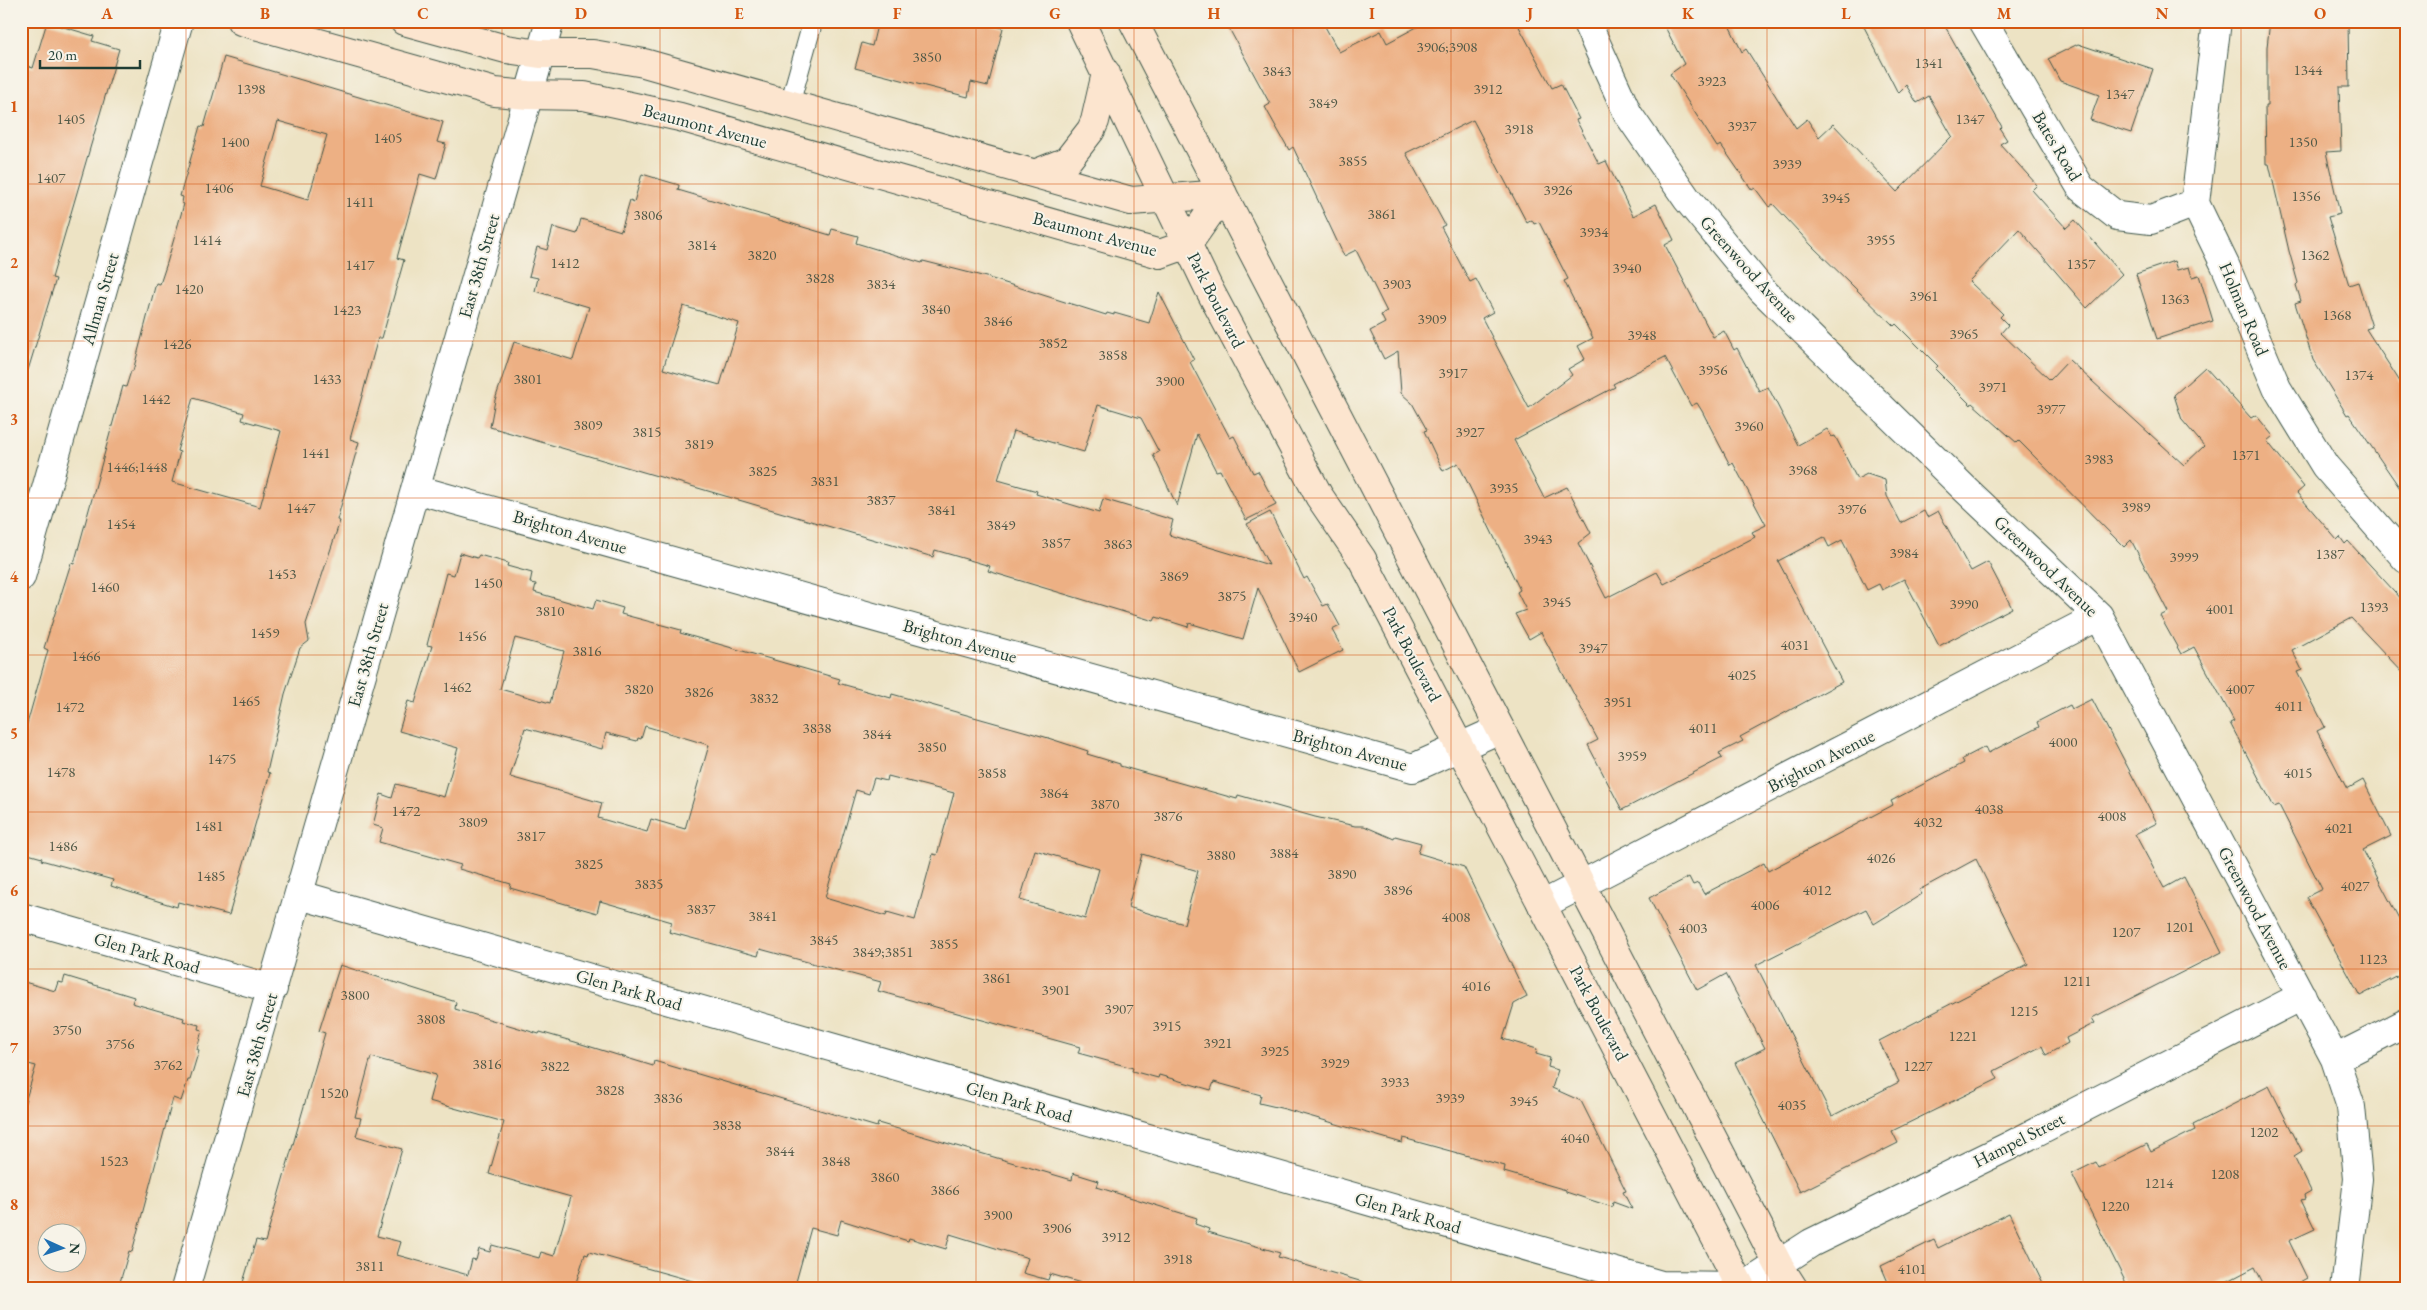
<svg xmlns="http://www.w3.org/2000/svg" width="2427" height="1310" viewBox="0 0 2427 1310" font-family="'EB Garamond',serif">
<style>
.building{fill:#edb084;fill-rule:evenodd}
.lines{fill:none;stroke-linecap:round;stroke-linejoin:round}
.service-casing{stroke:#3e564a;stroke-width:21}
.minor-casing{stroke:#3e564a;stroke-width:30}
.secondary-casing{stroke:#3e564a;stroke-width:30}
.service{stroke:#fff;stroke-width:19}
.minor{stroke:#fff;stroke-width:28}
.secondary{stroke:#fce5cf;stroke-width:28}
.grid{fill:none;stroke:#d45610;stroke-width:1;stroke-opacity:0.55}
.labels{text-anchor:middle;stroke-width:4;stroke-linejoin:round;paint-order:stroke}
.number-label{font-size:15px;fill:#525a48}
.street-label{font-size:18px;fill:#1f3d34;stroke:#f7f3e8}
.neatline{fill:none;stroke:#d45610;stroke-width:2}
.grid-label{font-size:16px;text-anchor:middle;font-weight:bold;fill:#d45610}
</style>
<rect width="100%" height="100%" fill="#f7f3e8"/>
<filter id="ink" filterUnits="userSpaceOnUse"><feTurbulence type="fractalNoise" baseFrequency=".02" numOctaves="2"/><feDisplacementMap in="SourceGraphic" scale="10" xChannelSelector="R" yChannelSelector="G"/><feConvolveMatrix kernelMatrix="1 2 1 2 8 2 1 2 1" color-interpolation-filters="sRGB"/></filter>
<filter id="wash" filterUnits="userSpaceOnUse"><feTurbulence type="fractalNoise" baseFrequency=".0096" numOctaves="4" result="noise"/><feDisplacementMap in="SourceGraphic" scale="20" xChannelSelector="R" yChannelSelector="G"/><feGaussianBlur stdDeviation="1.12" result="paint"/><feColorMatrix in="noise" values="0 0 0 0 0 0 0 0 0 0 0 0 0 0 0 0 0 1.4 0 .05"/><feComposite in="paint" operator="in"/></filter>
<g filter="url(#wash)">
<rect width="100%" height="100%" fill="#ede3c4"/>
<g id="blocks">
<path class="building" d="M878,21H977L1003,28L988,86L971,82L968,97L855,68L862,43L872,46Z
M1225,21H1322L1339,52L1381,31L1387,43L1428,21H1516L1552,88L1561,84L1579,119L1576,120L1599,164L1606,161L1633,216L1656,204L1674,240L1665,245L1713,337L1724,331L1734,350L1737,348L1759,391L1768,387L1798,445L1827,429L1832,437L1835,436L1857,479L1867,474L1885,480L1887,496L1901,523L1924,511L1927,517L1938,511L1971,571L1988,562L2012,608L1939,646L1904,579L1882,590L1879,584L1867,590L1842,540L1829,547L1824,537L1778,561L1842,682L1740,737L1743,741L1719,753L1722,758L1622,810L1588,745L1598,740L1541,632L1529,639L1515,614L1526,610L1517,592L1520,590L1458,463L1443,471L1424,431L1427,430L1412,403L1401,393L1398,351L1384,359L1370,331L1385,323L1381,315L1387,312L1356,250L1344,256L1293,147L1289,150L1265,107L1270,104ZM1473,120L1527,223L1532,220L1534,224L1539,222L1568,279L1564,281L1593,338L1578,346L1585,359L1568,369L1572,375L1529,408L1482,318L1493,312L1476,279L1470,282L1441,227L1445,225L1406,153ZM1665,357L1691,406L1697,403L1702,411L1730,465L1733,463L1766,525L1752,532L1755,537L1664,584L1657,572L1606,598L1578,543L1591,533L1567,487L1544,498L1514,440L1615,387L1613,384Z
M1662,21H1727L1742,52L1746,49L1796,128L1807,119L1819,137L1833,124L1897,192L1952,136L1929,96L1917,103L1906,85L1898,93L1861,21H1942L2002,127L2000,129L2007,140L2000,144L2037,185L2032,190L2066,228L2075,220L2122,274L2087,308L2019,229L1969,281L2003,314L2000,317L2008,325L2001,333L2050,380L2069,360L2184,465L2204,446L2182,420L2174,395L2205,367L2251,418L2256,415L2273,436L2267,441L2304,487L2297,493L2337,540L2340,537L2345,544L2348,541L2406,604V676L2351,618L2292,650L2302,670L2297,672L2325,727L2317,731L2347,789L2363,780L2391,836L2363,850L2406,932V972L2360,996L2306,897L2322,889L2279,805L2274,807L2230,723L2234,721L2194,647L2181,654L2160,616L2168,612L2131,540L2124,547L2019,441L2017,443L1972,403L1971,405L1935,369L1938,366L1896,324L1894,326L1812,246L1773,204L1769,207L1755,188L1752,190L1721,145L1717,147L1670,74L1684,64Z
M2270,21H2348L2349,87H2339L2341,151L2326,152L2340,214L2328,217L2349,285L2358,282L2372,327L2366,329L2406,391V497L2349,414L2347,415L2313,360L2295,303L2301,301L2296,285L2298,283L2289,251L2269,164H2266L2265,106H2267V47Z
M47,22L94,36L92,41L119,49L52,278L56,279L28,370L21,369V64L33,68Z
M2078,44L2153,69L2131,133L2090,120L2099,95L2060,81L2048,59Z
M224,57L443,122L437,142L446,144L436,179L420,174L397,258L404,260L382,338H378L350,439L359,442L337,520L340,521L306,624L309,641L300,648L285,694L267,772L270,773L229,915L178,902L177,907L148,898L111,886L113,880L41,860L42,858L21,852V745L48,650L44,648L71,563L74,564L123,386L126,387L131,371H133L156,283L160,284L167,263L184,204L182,203L183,197L180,196L200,126L204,127ZM278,121L327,135L308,200L260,186ZM193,398L244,413L242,420L281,431L260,507L172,482L180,452L177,451Z
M642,174L679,185L678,190L830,235L832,229L858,236L856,243L922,263L923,261L986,277L1106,315L1107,313L1114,315V313L1149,323L1159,292L1194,360L1190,362L1230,438L1234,436L1253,473L1258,471L1276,505L1246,520L1220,470L1216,471L1197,434L1177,506L1153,455L1159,452L1141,418L1098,405L1084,452L1013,431L998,480L1037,491L1036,494L1099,513L1103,499L1173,520L1169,535L1269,565L1247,524L1270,512L1304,579L1307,577L1323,606L1328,604L1340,626L1332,630L1343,650L1299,672L1258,588L1243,639L1189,623L1188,627L1156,617L1154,621L988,571L990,566L935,550L933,557L490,427L495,400L514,342L573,360L589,307L535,291L538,278L529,276L537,247L547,250L553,227L577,234L581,219L621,231L630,200L634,202ZM683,306L739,323L720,385L663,369Z
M2174,261L2177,270L2189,267L2192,277L2199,275L2213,321L2157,339L2136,274Z
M460,553L477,558L479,555L508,563L507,566L532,573L530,583L536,584L534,592L593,609L596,600L623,608L621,614L681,630L680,633L840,679L838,683L891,698L892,694L1045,737L1088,751L1087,754L1120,764V766L1237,799L1238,795L1315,817L1355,826H1364L1394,839L1395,836L1421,843L1418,853L1464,867L1527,997L1514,1004L1503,1039L1537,1049L1536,1054L1550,1058L1548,1067L1558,1070L1552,1088L1581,1101L1626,1191L1623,1192L1632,1209L1613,1202L1612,1207L1566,1192V1190L1504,1172L1505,1166L1403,1138L1402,1143L1285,1109L1259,1103L1261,1095L1214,1082L1211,1090L1159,1075L1158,1078L1132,1071L1133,1068L1078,1053L1080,1047L878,991L881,982L760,949L758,956L669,932L672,922L600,901L597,913L510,888L511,884L459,869L461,865L379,842L383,828L373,825L381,794L392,798L396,784L444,797L458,748L399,731L408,701L415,703L432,646L427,645L446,573L454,575ZM515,638L564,651L550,703L500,689ZM645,726L709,745L685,829L651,819L647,832L598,818L602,803L510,777L525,728L602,749L606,733L637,741L638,738L641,739ZM888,776L954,793L937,855L933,854L915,920L887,912L886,916L825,898L856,790L869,794L874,778L887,781ZM1035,850L1099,869L1085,919L1020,900ZM1142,854L1198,871L1184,924L1128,907Z
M2092,699L2157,823L2135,834L2164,888L2184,877L2222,952L2092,1018L2095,1023L2066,1038L2068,1043L2046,1055L2042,1046L1994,1071L1998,1079L1892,1131L1898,1143L1800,1192L1735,1063L1765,1048L1726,974L1697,990L1649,898L1689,877L1693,885L1698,883L1704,894L1764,863L1768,871L1893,805L1891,801L1964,763L1962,759L1985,747L1988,753L2039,727L2037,722L2070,705L2072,709ZM1976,859L2028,964L1879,1041L1899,1082L1832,1116L1756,965L1866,909L1874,924L1922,894L1919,890Z
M340,965L456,1002L455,1009L539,1034L540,1032L575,1042L653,1066L654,1061L877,1127L878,1123L1072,1180L1073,1173L1099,1181L1097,1187L1197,1218L1195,1224L1209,1229L1208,1232L1280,1253L1278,1257L1363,1282L1362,1289H1102L1050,1274L1048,1280L1023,1273L1028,1258L950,1234L946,1249L909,1238L908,1241L841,1220L837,1235L811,1228L794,1289H768L747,1283L745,1289H721L589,1252L588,1255L585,1254L574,1289H241L256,1240L265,1242L325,1033L319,1031ZM371,1057L436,1075L429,1101L504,1122L489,1174L571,1197L554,1256L541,1252L539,1258L492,1245L490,1252L479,1249L476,1260L472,1259L468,1275L397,1255L401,1242L377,1236L402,1149L356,1136L361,1118L355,1117Z
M65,976L134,997L132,1003L184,1018L183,1021L199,1025L198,1029L202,1030L197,1049L199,1050L190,1080H188L181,1101L173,1098L132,1252L129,1251L118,1289H50L21,1280V1115L36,1066L21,1062V981L55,991L58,982L63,983ZM48,1232H78V1262H48Z
M2269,1086L2302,1151L2294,1156L2311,1191L2304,1195L2305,1199L2301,1200L2315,1229L2289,1241L2307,1278L2287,1289H2266L2255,1267L2213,1289H2129L2072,1174L2096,1162L2099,1168L2147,1144L2151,1152L2195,1130L2193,1125Z
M2009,1213L2046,1289H1891L1881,1266L1934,1240L1938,1248Z"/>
</g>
</g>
<g filter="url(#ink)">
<use href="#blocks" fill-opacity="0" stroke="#3e564a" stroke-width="1"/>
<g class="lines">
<g class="service-casing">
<path id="service" d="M790,103L813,21"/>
</g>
<g class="minor-casing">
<path id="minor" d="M1586,21L1628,114L1687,199L1762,290L1964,488L2099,616L2335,1059L2351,1107L2358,1179L2345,1289
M1983,21L2081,188L2117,216L2151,220L2195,203
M2217,21L2195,203L2225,265L2277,388L2325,466L2406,559
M415,489L1413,768L1500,729
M21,577L179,21
M300,895L1661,1285L1741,1286
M1542,905L2099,616
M21,917L273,989
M2335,1059L2406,1023
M185,1289L550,21
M1740,1289L1811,1243L2007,1147L2302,996"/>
</g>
<g class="secondary-casing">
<path id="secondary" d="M241,21L495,92L528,95L584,96L680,117L1160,254L1188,244L1223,194
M404,21L506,49L540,54H593L644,63L1131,201L1223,194
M1080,21L1208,287L1319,496L1362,559L1742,1289
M1133,21L1778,1264L1794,1289
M1037,173L1067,161L1091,130L1095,121L1106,73"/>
</g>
<use href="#service" class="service"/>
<use href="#minor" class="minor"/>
<use href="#secondary" class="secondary"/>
</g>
</g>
<path class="grid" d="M186,21V1289M344,21V1289M502,21V1289M660,21V1289M818,21V1289M976,21V1289M1134,21V1289M1293,21V1289M1451,21V1289M1609,21V1289M1767,21V1289M1925,21V1289M2083,21V1289M2241,21V1289M21,184H2406M21,341H2406M21,498H2406M21,655H2406M21,812H2406M21,969H2406M21,1126H2406"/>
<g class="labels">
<g class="number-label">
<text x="1447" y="52">3906;3908</text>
<text x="927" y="62">3850</text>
<text x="1929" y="68">1341</text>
<text x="2308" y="75">1344</text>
<text x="1277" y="76">3843</text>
<text x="1712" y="86">3923</text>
<text x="251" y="94">1398</text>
<text x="1488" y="94">3912</text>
<text x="2120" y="99">1347</text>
<text x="1323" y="108">3849</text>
<text x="71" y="124">1405</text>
<text x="1970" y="124">1347</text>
<text x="1742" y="131">3937</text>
<text x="1519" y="134">3918</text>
<text x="388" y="143">1405</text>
<text x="235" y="147">1400</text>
<text x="2303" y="147">1350</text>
<text x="1353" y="166">3855</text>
<text x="1787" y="169">3939</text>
<text x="51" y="183">1407</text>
<text x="219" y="193">1406</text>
<text x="1558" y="195">3926</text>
<text x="2306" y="201">1356</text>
<text x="1836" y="203">3945</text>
<text x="360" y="207">1411</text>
<text x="1382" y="219">3861</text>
<text x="648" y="220">3806</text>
<text x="1594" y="237">3934</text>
<text x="207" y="245">1414</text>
<text x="1881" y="245">3955</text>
<text x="702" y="250">3814</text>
<text x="762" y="260">3820</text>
<text x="2315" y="260">1362</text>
<text x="565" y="268">1412</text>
<text x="2081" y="269">1357</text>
<text x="360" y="270">1417</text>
<text x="1627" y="273">3940</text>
<text x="820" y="283">3828</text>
<text x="881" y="289">3834</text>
<text x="1397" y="289">3903</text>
<text x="189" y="294">1420</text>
<text x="1924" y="301">3961</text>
<text x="2175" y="304">1363</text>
<text x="936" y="314">3840</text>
<text x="347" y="315">1423</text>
<text x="2337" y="320">1368</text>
<text x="1432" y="324">3909</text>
<text x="998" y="326">3846</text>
<text x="1964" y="339">3965</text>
<text x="1642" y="340">3948</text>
<text x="1053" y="348">3852</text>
<text x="177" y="349">1426</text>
<text x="1113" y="360">3858</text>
<text x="1713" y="375">3956</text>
<text x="1453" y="378">3917</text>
<text x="2359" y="380">1374</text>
<text x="327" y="384">1433</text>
<text x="528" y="384">3801</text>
<text x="1170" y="386">3900</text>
<text x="1993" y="392">3971</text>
<text x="156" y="404">1442</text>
<text x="2051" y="414">3977</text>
<text x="588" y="430">3809</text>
<text x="1749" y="431">3960</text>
<text x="647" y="437">3815</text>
<text x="1470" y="437">3927</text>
<text x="699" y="449">3819</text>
<text x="316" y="458">1441</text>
<text x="2246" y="460">1371</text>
<text x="2099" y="464">3983</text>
<text x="137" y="472">1446;1448</text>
<text x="1803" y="475">3968</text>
<text x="763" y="476">3825</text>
<text x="825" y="486">3831</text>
<text x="1504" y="493">3935</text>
<text x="881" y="505">3837</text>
<text x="2136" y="512">3989</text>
<text x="301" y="513">1447</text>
<text x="1852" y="514">3976</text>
<text x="942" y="515">3841</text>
<text x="121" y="529">1454</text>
<text x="1001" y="530">3849</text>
<text x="1538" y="544">3943</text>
<text x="1056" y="548">3857</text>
<text x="1118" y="549">3863</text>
<text x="1904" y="558">3984</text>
<text x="2330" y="559">1387</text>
<text x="2184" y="562">3999</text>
<text x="282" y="579">1453</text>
<text x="1174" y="581">3869</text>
<text x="488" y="588">1450</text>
<text x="105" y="592">1460</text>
<text x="1232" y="601">3875</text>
<text x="1557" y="607">3945</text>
<text x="1964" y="609">3990</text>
<text x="2374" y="612">1393</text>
<text x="2220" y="614">4001</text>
<text x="550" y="616">3810</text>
<text x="1303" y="622">3940</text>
<text x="265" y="638">1459</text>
<text x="472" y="641">1456</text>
<text x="1795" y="650">4031</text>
<text x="1593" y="653">3947</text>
<text x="587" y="656">3816</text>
<text x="86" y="661">1466</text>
<text x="1742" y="680">4025</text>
<text x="457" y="692">1462</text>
<text x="639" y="694">3820</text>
<text x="2240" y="694">4007</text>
<text x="699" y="697">3826</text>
<text x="764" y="703">3832</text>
<text x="246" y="706">1465</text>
<text x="1618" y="707">3951</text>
<text x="2289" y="711">4011</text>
<text x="70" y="712">1472</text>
<text x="817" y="733">3838</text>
<text x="1703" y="733">4011</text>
<text x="877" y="739">3844</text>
<text x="2063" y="747">4000</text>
<text x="932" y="752">3850</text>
<text x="1632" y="761">3959</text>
<text x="222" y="764">1475</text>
<text x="61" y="777">1478</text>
<text x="992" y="778">3858</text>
<text x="2298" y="778">4015</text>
<text x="1054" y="798">3864</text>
<text x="1105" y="809">3870</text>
<text x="1989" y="814">4038</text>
<text x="406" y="816">1472</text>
<text x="1168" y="821">3876</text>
<text x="2112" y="821">4008</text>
<text x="473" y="827">3809</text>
<text x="1928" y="827">4032</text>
<text x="209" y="831">1481</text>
<text x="2339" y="833">4021</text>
<text x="531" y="841">3817</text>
<text x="63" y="851">1486</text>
<text x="1284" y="858">3884</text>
<text x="1221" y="860">3880</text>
<text x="1881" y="863">4026</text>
<text x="589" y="869">3825</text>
<text x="1342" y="879">3890</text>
<text x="211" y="881">1485</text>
<text x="649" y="889">3835</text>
<text x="2355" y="891">4027</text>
<text x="1398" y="895">3896</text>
<text x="1817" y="895">4012</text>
<text x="1765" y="910">4006</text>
<text x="701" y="914">3837</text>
<text x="763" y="921">3841</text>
<text x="1456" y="922">4008</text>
<text x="2180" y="932">1201</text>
<text x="1693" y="933">4003</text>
<text x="2126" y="937">1207</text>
<text x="824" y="945">3845</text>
<text x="944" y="949">3855</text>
<text x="883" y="957">3849;3851</text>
<text x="2373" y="964">1123</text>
<text x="997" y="983">3861</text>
<text x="2077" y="986">1211</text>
<text x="1476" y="991">4016</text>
<text x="1056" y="995">3901</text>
<text x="355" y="1000">3800</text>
<text x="1119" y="1014">3907</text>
<text x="2024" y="1016">1215</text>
<text x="431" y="1024">3808</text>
<text x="1167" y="1031">3915</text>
<text x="67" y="1035">3750</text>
<text x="1963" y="1041">1221</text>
<text x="1218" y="1048">3921</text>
<text x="120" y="1049">3756</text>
<text x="1275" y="1056">3925</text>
<text x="1335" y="1068">3929</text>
<text x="487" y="1069">3816</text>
<text x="168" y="1070">3762</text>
<text x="555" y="1071">3822</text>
<text x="1918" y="1071">1227</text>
<text x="1395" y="1087">3933</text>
<text x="610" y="1095">3828</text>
<text x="334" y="1098">1520</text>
<text x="668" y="1103">3836</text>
<text x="1450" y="1103">3939</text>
<text x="1524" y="1106">3945</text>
<text x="1792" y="1110">4035</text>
<text x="727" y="1130">3838</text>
<text x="2264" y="1137">1202</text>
<text x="1575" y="1143">4040</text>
<text x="780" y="1156">3844</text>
<text x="114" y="1166">1523</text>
<text x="836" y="1166">3848</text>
<text x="2225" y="1179">1208</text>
<text x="885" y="1182">3860</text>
<text x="2159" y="1188">1214</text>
<text x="945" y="1195">3866</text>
<text x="2115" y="1211">1220</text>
<text x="998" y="1220">3900</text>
<text x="1057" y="1233">3906</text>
<text x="1116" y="1242">3912</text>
<text x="1178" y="1264">3918</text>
<text x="370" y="1271">3811</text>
<text x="1912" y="1274">4101</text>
</g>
<g class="street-label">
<text transform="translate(705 126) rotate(15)" y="6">Beaumont Avenue</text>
<text transform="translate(2057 146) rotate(59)" y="6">Bates Road</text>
<text transform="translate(1095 234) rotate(15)" y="6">Beaumont Avenue</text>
<text transform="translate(479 266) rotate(-74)" y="6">East 38th Street</text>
<text transform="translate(1749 269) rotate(48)" y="6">Greenwood Avenue</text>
<text transform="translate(100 299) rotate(-74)" y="6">Allman Street</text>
<text transform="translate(1216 300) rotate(63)" y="6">Park Boulevard</text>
<text transform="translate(2244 309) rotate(67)" y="6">Holman Road</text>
<text transform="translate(570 532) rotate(16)" y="6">Brighton Avenue</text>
<text transform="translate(2046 566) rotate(44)" y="6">Greenwood Avenue</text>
<text transform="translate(960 641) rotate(16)" y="6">Brighton Avenue</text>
<text transform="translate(1412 654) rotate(62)" y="6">Park Boulevard</text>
<text transform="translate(368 655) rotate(-74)" y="6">East 38th Street</text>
<text transform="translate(1350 750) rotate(15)" y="6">Brighton Avenue</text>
<text transform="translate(1821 761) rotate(-27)" y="6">Brighton Avenue</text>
<text transform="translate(2255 908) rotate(62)" y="6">Greenwood Avenue</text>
<text transform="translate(147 953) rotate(16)" y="6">Glen Park Road</text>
<text transform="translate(629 990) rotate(16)" y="6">Glen Park Road</text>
<text transform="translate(1599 1013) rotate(62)" y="6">Park Boulevard</text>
<text transform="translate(257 1045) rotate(-74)" y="6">East 38th Street</text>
<text transform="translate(1019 1102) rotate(16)" y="6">Glen Park Road</text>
<text transform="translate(2019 1140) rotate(-27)" y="6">Hampel Street</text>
<text transform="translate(1408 1213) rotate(16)" y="6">Glen Park Road</text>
</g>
</g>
<rect width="2427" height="1310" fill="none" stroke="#f7f3e8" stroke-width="55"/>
<g transform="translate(62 1248) rotate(93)"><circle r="24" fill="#f7f3e8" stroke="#a1aaa0"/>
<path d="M0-4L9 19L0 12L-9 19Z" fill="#1f6fb2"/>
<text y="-8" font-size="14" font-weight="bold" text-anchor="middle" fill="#1f3d34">N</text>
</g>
<path d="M40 60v8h100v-8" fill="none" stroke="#1f3d34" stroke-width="2.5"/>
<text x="48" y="60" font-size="15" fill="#1f3d34" stroke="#f7f3e8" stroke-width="4" paint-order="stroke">20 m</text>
<rect x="28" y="28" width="2372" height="1254" class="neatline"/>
<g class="grid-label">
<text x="107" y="19">A</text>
<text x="265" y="19">B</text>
<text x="423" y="19">C</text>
<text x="581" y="19">D</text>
<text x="739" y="19">E</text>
<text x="897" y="19">F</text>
<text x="1055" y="19">G</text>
<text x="1214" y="19">H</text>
<text x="1372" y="19">I</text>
<text x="1530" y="19">J</text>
<text x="1688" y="19">K</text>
<text x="1846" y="19">L</text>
<text x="2004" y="19">M</text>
<text x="2162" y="19">N</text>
<text x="2320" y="19">O</text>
<text x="14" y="112">1</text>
<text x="14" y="268">2</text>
<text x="14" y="425">3</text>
<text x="14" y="582">4</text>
<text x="14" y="739">5</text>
<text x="14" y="896">6</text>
<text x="14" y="1053">7</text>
<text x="14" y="1210">8</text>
</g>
</svg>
